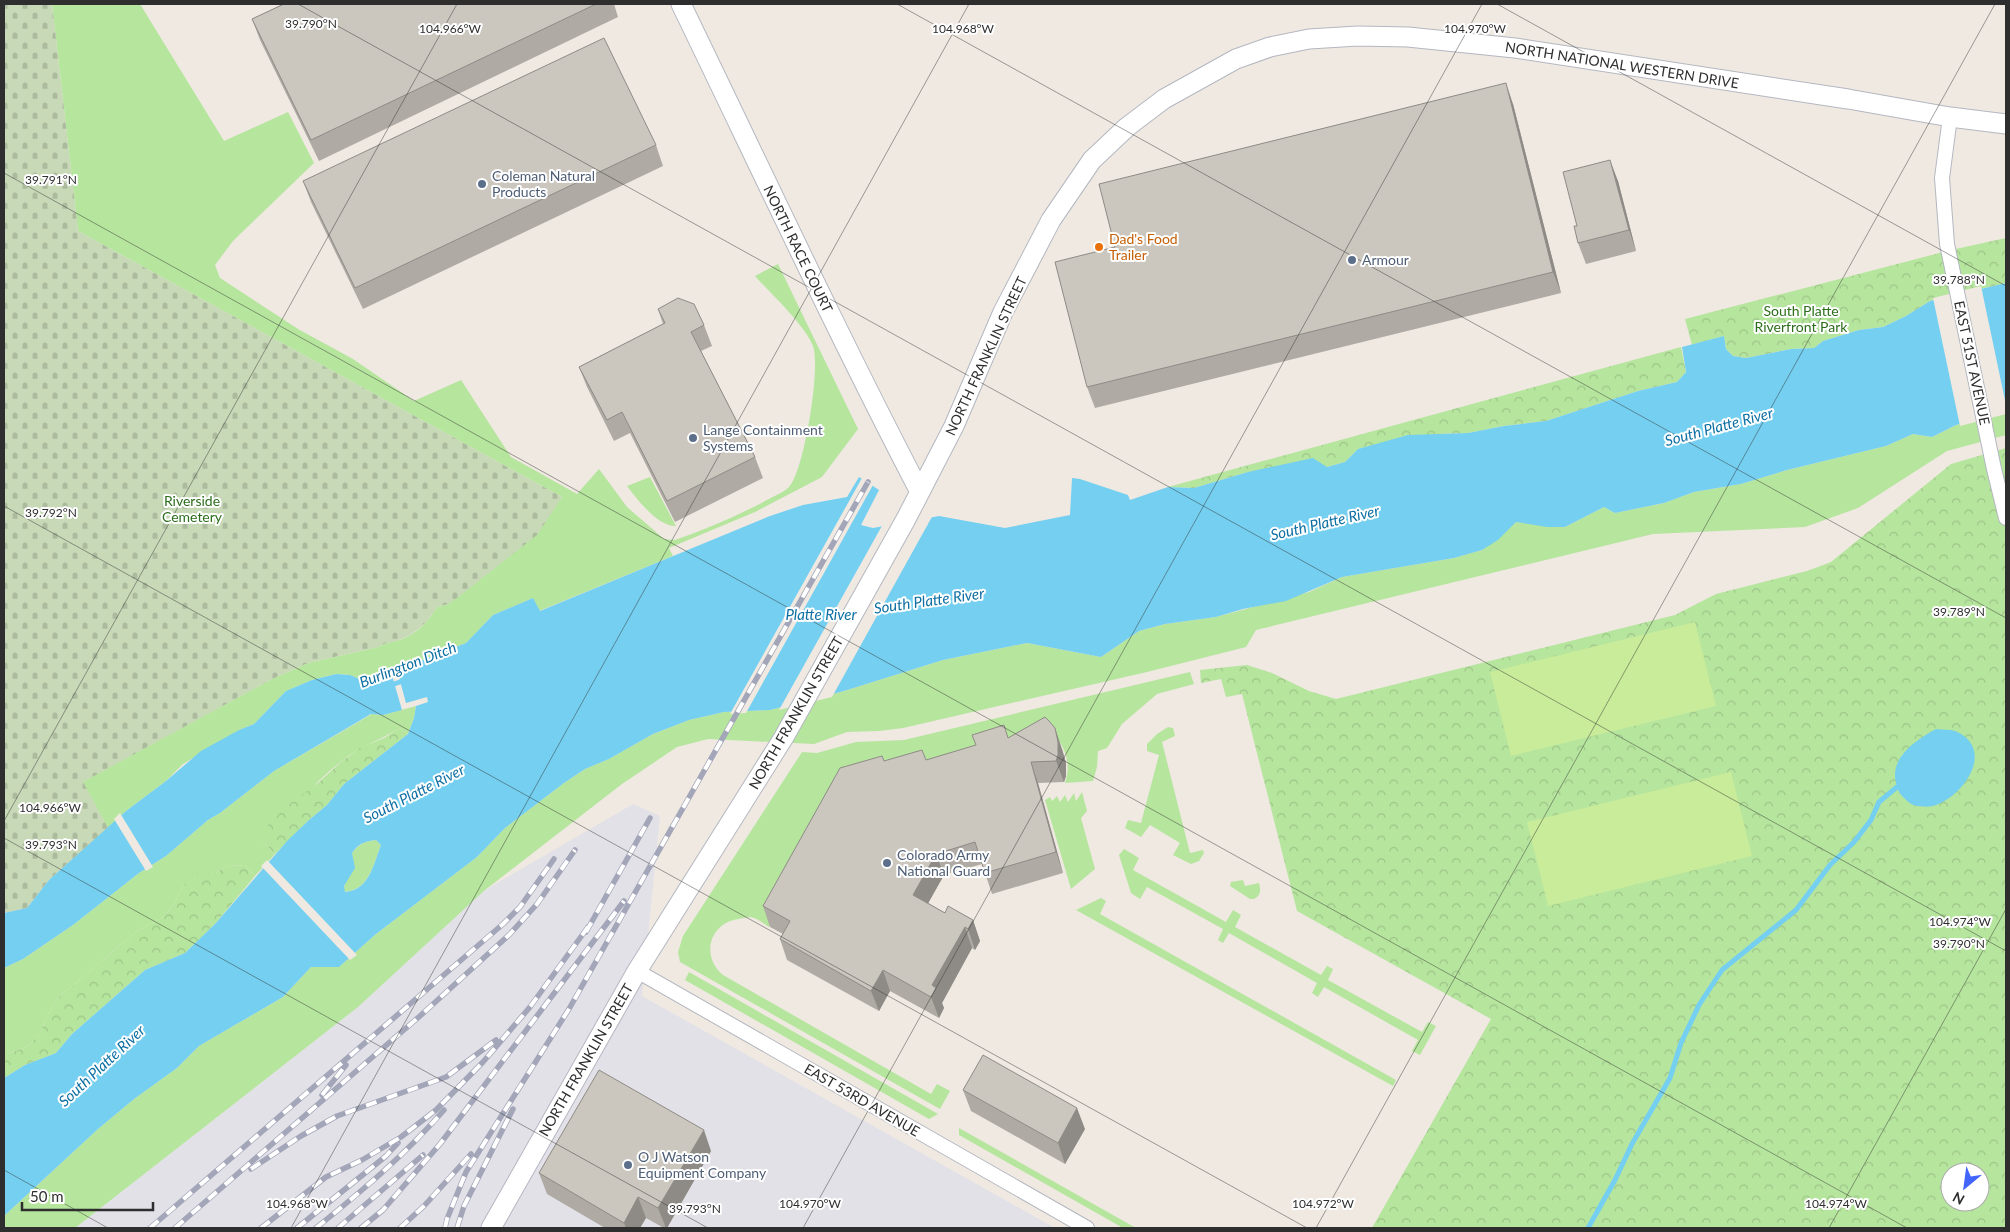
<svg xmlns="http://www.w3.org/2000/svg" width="2010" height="1232" viewBox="0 0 2010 1232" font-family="Lato,sans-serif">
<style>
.industrial{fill:#e3e1e8}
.grass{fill:#b6e59e}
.forest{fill:url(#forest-crowns);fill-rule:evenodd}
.cemetery{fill:url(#cemetery-stones)}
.pitch{fill:#c9ec9a}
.water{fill:#75cff0;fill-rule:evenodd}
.pier{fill:#efe9e1}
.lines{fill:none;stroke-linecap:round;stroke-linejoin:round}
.stream{stroke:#75cff0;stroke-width:5}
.street-casing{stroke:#b4b7c1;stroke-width:16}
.secondary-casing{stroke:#b4b7c1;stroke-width:21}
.street{stroke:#fff;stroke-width:14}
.secondary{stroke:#fff;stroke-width:19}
.rail-casing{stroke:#a3a6b8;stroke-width:5.5}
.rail{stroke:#fff;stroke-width:4;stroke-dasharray:11;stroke-linecap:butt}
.wall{fill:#afaba4}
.shaded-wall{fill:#8e8b86}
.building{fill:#cbc7bf;stroke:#8e8b86}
.ticks{fill:none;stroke:#2e2e2e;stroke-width:1;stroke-opacity:0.45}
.service-dot{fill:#5c6f8a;stroke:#fff;stroke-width:2}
.food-dot{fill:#e8710a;stroke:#fff;stroke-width:2}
.labels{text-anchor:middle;stroke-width:4;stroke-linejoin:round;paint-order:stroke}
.street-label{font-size:14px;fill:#2e2e2e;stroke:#fff}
.service-label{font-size:14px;fill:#4e5e75;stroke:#fff;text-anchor:start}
.food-label{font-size:14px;fill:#c56008;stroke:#fff;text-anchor:start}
.park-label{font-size:14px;fill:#2c6e1b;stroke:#fff}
.water-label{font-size:15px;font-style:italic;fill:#0d6fa3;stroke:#fff}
.ticks-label{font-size:12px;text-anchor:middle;fill:#2e2e2e;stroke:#fff;stroke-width:4;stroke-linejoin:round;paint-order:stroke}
</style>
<defs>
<pattern id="forest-crowns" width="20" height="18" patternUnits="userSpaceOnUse" patternTransform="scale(1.25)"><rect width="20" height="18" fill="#b6e59e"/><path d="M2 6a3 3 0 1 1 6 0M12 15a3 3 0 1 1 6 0" fill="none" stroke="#9dc588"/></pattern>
<pattern id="cemetery-stones" width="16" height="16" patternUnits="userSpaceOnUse" patternTransform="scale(1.25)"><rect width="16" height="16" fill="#c8d9b8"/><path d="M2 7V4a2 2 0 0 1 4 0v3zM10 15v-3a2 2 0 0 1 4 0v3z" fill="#acbb9e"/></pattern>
</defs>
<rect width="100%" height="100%" fill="#efe9e1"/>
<path class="industrial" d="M633,804L660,816L642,996L1055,1228H75L358,1007L485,890Z"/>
<path class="grass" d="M52,4H140L224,141L288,112L314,163L233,241L215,265L220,278L298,329L353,359L414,401L461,380L511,457L577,494L599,469L627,507L664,539L675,540C707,529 739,515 769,499C776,495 784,492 789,487C804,472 821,367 813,346C804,324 772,295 755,276L778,264L858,429L822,477L755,512L669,548L673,556L539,611L533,598L493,615L466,643L397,670L364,681L350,675L336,674L312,680L286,691L254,724L239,730L183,764L166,781L126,811L108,828L82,782L270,680L308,663L378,647C384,643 388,643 396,641C415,636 427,623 437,607L448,604L562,497L78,231Z
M2006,411V435L1947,451L1858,508L1805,527L1653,534L1256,630L1246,647L1147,672L903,728L879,731L847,732L814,744L708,739L677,747L622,784L485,890L358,1007L75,1228H4V1216L98,1129L134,1099L177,1068L199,1046L283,997L311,967H339L376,934L477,857L505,828L564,783L585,769L609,759L653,734L689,720L724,712L770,710L844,691L943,660L1027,643L1101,657L1139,631L1165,624L1216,617L1309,592L1342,577L1454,558L1482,550L1516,522L1565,527L1604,507L1615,513L1664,503L1694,492L1741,484L1787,470L1886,446L1913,434L1932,437L1956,425Z
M650,477L676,526C658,527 637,499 627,486Z
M1190,672L1194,684L1157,694L1122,724L1107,748L1098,751L1097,767L1093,781L1065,783C1070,768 1068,754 1059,741L847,787L769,927C764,924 757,918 751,917C748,917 743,918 739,919C710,922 700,956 723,975L931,1094L937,1084L950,1091L940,1109L680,962L678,952L683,936L802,752L817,753L856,742L904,740Z
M416,706L414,718L408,734L400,728C381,740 360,746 343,760C313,783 289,813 263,840L274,855L255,876L245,866L228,865L211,876L185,883L174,904L165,916L137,931L58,998L45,1020L41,1032L27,1047L4,1055V968L23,959L73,925L139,873L166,856L208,820L220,813L274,771L372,714L383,715Z
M1168,727L1173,728L1175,736L1162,742L1190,853L1203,850L1204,853L1199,861L1191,864L1173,855L1180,843L1150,825L1141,837L1125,828L1128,820L1141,823L1159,755L1147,751V744L1157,734Z
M1082,792L1087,811L1081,818L1095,869L1071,889L1045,800L1050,797L1052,801L1057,796L1060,802L1065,795L1068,802L1074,793L1076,801Z
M376,840L381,845C373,866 369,890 344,892C343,879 354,867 352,853C359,844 365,841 376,840Z
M1124,849L1139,858L1133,870L1226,922L1233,910L1241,915L1235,927L1321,975L1327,966L1333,969L1328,980L1422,1032L1428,1022L1436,1026L1420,1055L1412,1051L1418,1040L1324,987L1318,997L1312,993L1317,983L1229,933L1223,943L1218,940L1223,929L1147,887L1140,899L1131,893L1119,855Z
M1243,880L1245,886L1259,883C1261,891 1261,895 1254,899H1250L1230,886L1231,882Z
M1101,898L1106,901L1100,914L1396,1080L1393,1086L1076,910Z
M689,972L938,1114L929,1119L685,980Z
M959,1128L1136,1228H1123L959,1135Z"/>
<path class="forest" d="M2006,238V283L1930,301L1906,316L1883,327L1859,330L1823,341L1814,348L1791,349L1746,358L1733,356L1726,349L1724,336L1692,345L1685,319L1951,250Z
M1681,347L1686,372L1677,382L1638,391L1546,421L1504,426L1468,433L1438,434L1379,444L1358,449L1345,462L1327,467L1248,472L1194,488L1168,487Z
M2006,448V1228H1372L1491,1019L1297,911L1242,694L1226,697L1221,679L1201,683L1200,670L1247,665L1272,673L1309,691L1336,699L1675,615L1716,594L1807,571L1831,562L1951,464ZM1950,1172H1980V1202H1950Z
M400,728L408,734L344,784L327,805L309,820L274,855L263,840L268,825L288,805L319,782L342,761L360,748L384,738Z
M228,865L245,866L255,876L215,924L185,953L145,970L72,1034L56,1053L25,1065L4,1078V1055L27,1047L41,1032L45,1020L58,998L137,931L165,916L174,904L185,883L195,873L211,876Z"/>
<path class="cemetery" d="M4,4H52L78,231L562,497L537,535L457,598L448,604L437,607C427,623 415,635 396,641C388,643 384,643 378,647L308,663L270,680L83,782L108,828L49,880L27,908L4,913Z"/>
<path class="pitch" d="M1695,622L1716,706L1511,756L1490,672Z
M1731,772L1752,856L1548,906L1527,822Z"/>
<path class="water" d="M2006,283V411L1956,425L1932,437L1913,434L1886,446L1787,470L1741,484L1694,492L1664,503L1615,513L1604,507L1565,527H1547L1516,522L1498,540L1482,550L1454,558L1342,577L1286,601L1243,609L1216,617L1165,624L1139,631L1101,657L1027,643L943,660L844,691L770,710L724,712L689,720L653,734L609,759L585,769L564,783L505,828L477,857L376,934L339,967H311L283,997L199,1046L177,1068L134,1099L98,1129L4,1216V1078L25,1065L56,1053L72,1034L145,970L185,953L215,924L288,840L309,820L327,805L344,784L408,734L414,718L416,706L428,702L427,697L406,703L397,670L466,643L493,615L533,598L540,611L770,516L803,505L847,497L859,477L879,490L861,525L873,528L939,516L1005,528L1070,515L1072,478L1080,479L1128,495L1130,500L1168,487L1194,488L1248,472L1313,458L1327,467L1345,462L1358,449L1408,435L1468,433L1504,426L1546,421L1638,391L1677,382L1686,372L1682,347L1724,336L1726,349L1733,356L1746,358L1791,349L1814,348L1823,341L1859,330L1883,327L1906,316L1930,301ZM376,840L381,845C373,866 369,890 345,892L344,886L355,868L352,853C358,844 365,841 376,840Z
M391,672L402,710L383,715L371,714L274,771L220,813L208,820L166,856L139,873L73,925L23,959L4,968V913L27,908L49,880L126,811L166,781L201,751L239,730L254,724L286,691L312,680L336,674L350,675L364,681Z
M1936,729C1942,730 1950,729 1955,731C1996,748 1965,795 1936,805C1932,807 1923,807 1918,806C1912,806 1906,800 1902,796C1899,793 1898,790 1897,786C1887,759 1916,740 1936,729Z"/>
<path class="pier" d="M1981,286L2006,405V414L1960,426L1933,298Z
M862,478L873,485L746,713L730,714Z
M933,515L832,697L779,710L883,524Z
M120,813L153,867L146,871L114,819Z
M267,860L357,955L350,960L261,866Z"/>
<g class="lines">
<path class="stream" d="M388,686L406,680
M1588,1228L1615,1180L1632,1144L1670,1078L1681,1043L1699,1005L1722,970L1796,910L1830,865L1854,842L1871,820L1879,802L1897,787"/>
<g class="street-casing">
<path id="street" d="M1950,117L1942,178L1947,244L1994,469L2006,518
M637,971L1087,1228"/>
</g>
<g class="secondary-casing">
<path id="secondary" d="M681,4C760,167 836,331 920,492
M491,1228L637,971L784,737L906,519L954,426L1003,312L1051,220L1092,160L1127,127L1164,99L1236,59L1270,47L1309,39L1358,36L1408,37L1515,48L1848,99L1950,117L2006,124"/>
</g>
<use href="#street" class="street"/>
<use href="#secondary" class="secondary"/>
<g class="rail-casing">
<path id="rail" d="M586,932L650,818
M322,1095L346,1065
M251,1169L301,1136L337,1116L446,1077L496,1040
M150,1228L503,924L520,907L554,859
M175,1228L420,1016L510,934L537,904L575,850
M261,1228L326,1177L362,1160L401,1137L436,1110L483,1062L530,1007L588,927
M297,1228L386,1156L398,1143
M316,1228C363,1190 404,1156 444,1110
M338,1228L423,1155
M361,1228L383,1210L440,1144L624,901
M400,1228L424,1206L471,1154
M445,1228L447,1219L466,1172L569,1009L868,482
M457,1228L464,1206L513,1109"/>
</g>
<use href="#rail" class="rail"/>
</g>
<path class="wall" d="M283,4H614L618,17L319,161L260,40L252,19Z
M1513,104L1561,293L1095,408L1087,387Z
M656,145L663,166L363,309L311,202L303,181Z
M1618,181L1636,251L1586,264L1578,243L1577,226Z
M658,309L704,325L712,346L701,351L755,457L763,478L675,522L630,433L614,441L587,387L579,367L663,324Z
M1008,737L1062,749L1066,763V776L1064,782L1038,783L1063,873L992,894L982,864L944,875L928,903L945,913L973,920L980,941L975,950L972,948L942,1003L944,1008L939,1018L890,991L879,1011L787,960L780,939L783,934L770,927L763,906L882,756L884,761L926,760Z
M963,1090L1085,1129L1065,1164L971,1111Z
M711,1151L667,1228H664L646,1218L640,1228H605L547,1194L539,1173Z"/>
<path class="shaded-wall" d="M1506,83L1513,104L1561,293L1553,272Z
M1610,160L1618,181L1636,251L1629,230Z
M1055,728L1062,749L1066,763V776L1064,782L1056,761Z
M1031,762L1038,783L1063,873L1056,852Z
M936,854L944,875L921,916L913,895Z
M973,920L980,941L975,950L968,929Z
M965,927L972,948L942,1003L944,1008L939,1018L931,997L932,985Z
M883,970L890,991L879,1011L871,991Z
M1077,1108L1085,1129L1065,1164L1058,1143Z
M704,1130L711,1151L667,1228H666L658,1208Z
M638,1197L646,1218L640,1228H626L624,1223Z"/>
<path class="building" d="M284,4H596L311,140L252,19Z
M604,38L656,145L355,288L303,181Z
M1506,83L1553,272L1087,387L1055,262L1115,247L1099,184Z
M1610,160L1629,230L1578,243L1574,226H1577L1563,172Z
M678,298L694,304L704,325L691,332L755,457L667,501L622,412L607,420L579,367L665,323L658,309Z
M1045,717L1050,722L1055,728L1058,742V755L1056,761L1031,762L1056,852L985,873L975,842L936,854L913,895L945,913L948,906L973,920L968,929L965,927L932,985L936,988L931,997L883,970L871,991L780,939L790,921L763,906L840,768L882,756L884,761L922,750L926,760L976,745L972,735L1004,725L1008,738Z
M983,1055L1077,1108L1058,1143L963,1090Z
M599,1070L704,1130L658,1208L638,1197L624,1223L539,1173Z"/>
<path class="ticks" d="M298,4L2006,951M897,4L2006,618M1497,4L2006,286M4,173L1907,1228M4,506L1307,1228M4,821L457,4M4,838L708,1228M4,1170L108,1228M291,1228L969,4M803,1228L1482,4M1316,1228L1995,4M1829,1228L2006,909"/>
<g class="service-dot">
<circle cx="482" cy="184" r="5"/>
<circle cx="1352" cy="260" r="5"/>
<circle cx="693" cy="438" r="5"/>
<circle cx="887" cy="863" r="5"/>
<circle cx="628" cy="1165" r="5"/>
</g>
<circle class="food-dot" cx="1099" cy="247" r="5"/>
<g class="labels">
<g class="street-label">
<text transform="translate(1622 65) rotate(9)" y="5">NORTH NATIONAL WESTERN DRIVE</text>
<text transform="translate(798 249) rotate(64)" y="5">NORTH RACE COURT</text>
<text transform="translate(986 356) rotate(-65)" y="5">NORTH FRANKLIN STREET</text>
<text transform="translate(1972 363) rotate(78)" y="5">EAST 51ST AVENUE</text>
<text transform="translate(796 713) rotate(-60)" y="5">NORTH FRANKLIN STREET</text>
<text transform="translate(586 1060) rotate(-60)" y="5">NORTH FRANKLIN STREET</text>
<text transform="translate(862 1100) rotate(30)" y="5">EAST 53RD AVENUE</text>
</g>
<g class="service-label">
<text x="492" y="181">Coleman Natural<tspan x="492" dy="16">Products</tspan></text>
<text x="1362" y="265">Armour</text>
<text x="703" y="435">Lange Containment<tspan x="703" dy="16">Systems</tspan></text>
<text x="897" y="860">Colorado Army<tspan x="897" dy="16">National Guard</tspan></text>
<text x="638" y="1162">O J Watson<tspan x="638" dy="16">Equipment Company</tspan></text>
</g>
<g class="food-label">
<text x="1109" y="244">Dad's Food<tspan x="1109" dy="16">Trailer</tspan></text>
</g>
<g class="park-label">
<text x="1801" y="316">South Platte<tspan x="1801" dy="16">Riverfront Park</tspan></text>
<text x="192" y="506">Riverside<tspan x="192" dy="16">Cemetery</tspan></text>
</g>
<g class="water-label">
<text transform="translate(1719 427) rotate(-15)" y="5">South Platte River</text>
<text transform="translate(1325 523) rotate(-13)" y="5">South Platte River</text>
<text transform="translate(929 601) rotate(-8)" y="5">South Platte River</text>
<text x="821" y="620">Platte River</text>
<text transform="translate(408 665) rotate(-21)" y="5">Burlington Ditch</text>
<text transform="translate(414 794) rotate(-27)" y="5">South Platte River</text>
<text transform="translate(102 1066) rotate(-43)" y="5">South Platte River</text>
</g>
</g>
<g class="ticks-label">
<text x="311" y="28">39.790°N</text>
<text x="450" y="33">104.966°W</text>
<text x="963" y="33">104.968°W</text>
<text x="1475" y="33">104.970°W</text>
<text x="51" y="184">39.791°N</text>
<text x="1959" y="284">39.788°N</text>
<text x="51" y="517">39.792°N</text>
<text x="1959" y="616">39.789°N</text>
<text x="50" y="812">104.966°W</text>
<text x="51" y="849">39.793°N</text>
<text x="1960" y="926">104.974°W</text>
<text x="1959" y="948">39.790°N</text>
<text x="297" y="1208">104.968°W</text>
<text x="810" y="1208">104.970°W</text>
<text x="1323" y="1208">104.972°W</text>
<text x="1836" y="1208">104.974°W</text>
<text x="695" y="1213">39.793°N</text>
</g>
<rect width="2010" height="1232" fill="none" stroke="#2e2e2e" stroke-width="10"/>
<g transform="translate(1965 1187) rotate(209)"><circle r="24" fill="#ffffff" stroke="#ababab"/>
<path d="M0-4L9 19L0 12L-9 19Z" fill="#4264fb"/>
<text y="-8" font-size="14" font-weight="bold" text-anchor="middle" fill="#2e2e2e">N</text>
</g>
<path d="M22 1202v8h131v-8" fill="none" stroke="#2e2e2e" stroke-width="2.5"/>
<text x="30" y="1202" font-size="15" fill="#2e2e2e" stroke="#ffffff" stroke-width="4" paint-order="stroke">50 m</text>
</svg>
